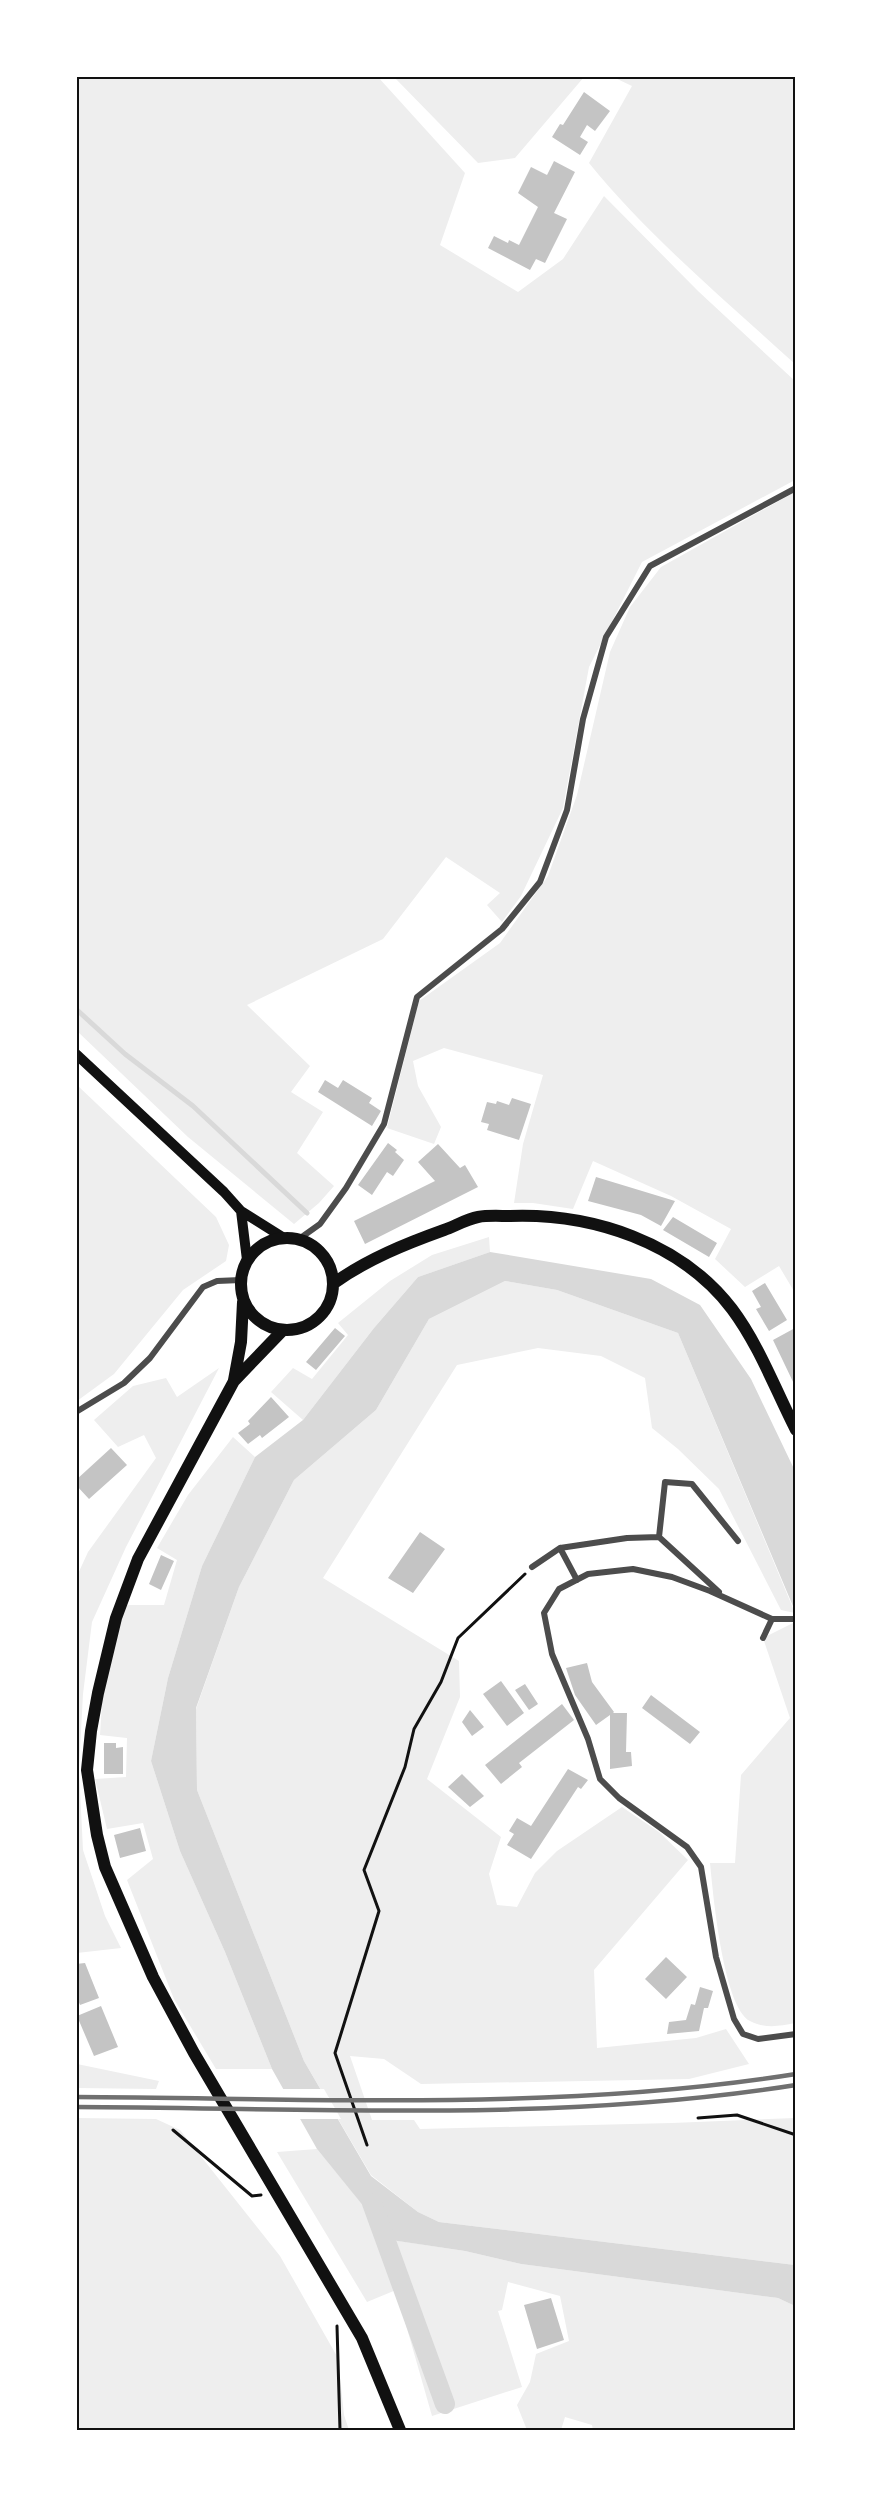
<svg xmlns="http://www.w3.org/2000/svg" width="872" height="2507" viewBox="0 0 872 2507" font-family="Manrope,sans-serif">
<style>
.green{fill:#eee}
.water{fill:#d9d9d9}
.pier{fill:#fff}
.lines{fill:none;stroke-linecap:round;stroke-linejoin:round}
.stream{stroke:#d9d9d9;stroke-width:5}
.canal{stroke:#d9d9d9;stroke-width:20}
.building{fill:#c4c4c4}
.path{stroke:#111;stroke-width:3}
.minor{stroke:#4c4c4c;stroke-width:6}
.secondary{stroke:#111;stroke-width:10}
.primary{stroke:#111;stroke-width:12}
.rail{stroke:#707070;stroke-width:4.5}
.neatline{fill:none;stroke:#111;stroke-width:2}
</style>
<rect width="100%" height="100%" fill="#fff"/>
<path class="green" d="M76,77H378L465,173L440,245L518,292L563,259L604,196L698,291L795,381V480L642,562L589,667L563,808L521,896L502,922L487,905L500,893L446,857L383,939L247,1005L310,1066L291,1092L323,1112L297,1153L334,1186L319,1203L294,1224L188,1137L77,1031Z
M394,77H584L515,158L478,163Z
M613,77H795V364C725,300 649,237 589,163L632,86Z
M795,492V1293L779,1266L745,1287L715,1259L731,1229L671,1196L593,1161L573,1209L533,1203H514L523,1144L543,1075L444,1048L413,1061L418,1086L441,1127L434,1144L387,1128L419,1001L500,943L548,876L577,795L610,652L630,607L661,567Z
M77,1085L216,1217L229,1245L226,1261L183,1290L114,1374L77,1401Z
M489,1237L490,1252L418,1277L374,1328L303,1420L271,1392L293,1368L312,1379L348,1335L338,1323L390,1281L432,1255Z
M505,1281L557,1290L678,1333L795,1613L781,1610L719,1489L678,1449L652,1428L645,1378L601,1356L538,1348L457,1365L323,1578L459,1661L460,1697L427,1779L501,1837L489,1874L497,1905L517,1907L535,1873L557,1851L622,1807L659,1832L688,1860L594,1970L597,2048L696,2038L726,2029L749,2064L689,2079L421,2084L384,2059L350,2056L372,2120H414L420,2129L672,2123L795,2118V2265L439,2222L418,2212L371,2175L304,2061L197,1790L196,1709L239,1587L294,1480L376,1410L429,1319Z
M219,1368L126,1547L92,1622L83,1694L79,1769L83,1850L105,1916L121,1948L77,1953V1576L88,1552L156,1458L144,1435L118,1447L94,1420L133,1386L166,1378L177,1397Z
M233,1437L255,1457L202,1566L168,1678L151,1761L180,1851L225,1952L272,2069H216L174,1999L127,1880L153,1859L143,1823L107,1829L95,1779L126,1777L127,1738L100,1735L105,1654L121,1605H164L177,1560L157,1548L188,1495Z
M795,1622V2023C779,2026 766,2029 750,2021C723,2007 713,1893 710,1863H735L741,1775L790,1718L763,1638Z
M77,2064L159,2081L156,2089L77,2088Z
M77,2118L156,2119L180,2130L280,2256L338,2358L344,2415L349,2430H77Z
M317,2149L392,2240L465,2251L521,2264L778,2298L795,2306V2430H593L592,2425L565,2417L561,2430H527L517,2405L530,2382L536,2354L569,2341L560,2296L508,2282L502,2310L498,2311L522,2387L432,2416L396,2290L367,2302L277,2152Z"/>
<path class="water" d="M490,1252L651,1279L700,1305L751,1379L795,1471V1611L678,1333L557,1290L505,1281L429,1319L376,1410L294,1480L239,1587L196,1708L197,1790L304,2061L371,2176L418,2212L439,2222L795,2265V2306L778,2298L521,2264L465,2251L391,2240L317,2149L272,2069L225,1952L180,1851L151,1761L168,1678L202,1566L255,1457L303,1420L374,1328L418,1277Z"/>
<path class="pier" d="M279,2089H324L341,2119H297Z"/>
<g class="lines">
<path class="stream" d="M76,1009L125,1054L193,1106L307,1213"/>
<path class="canal" d="M372,2203L445,2404"/>
</g>
<path class="building" d="M584,92L610,111L595,131L587,125L580,137L588,142L580,155L552,137L560,124L563,125Z
M554,161L575,172L554,213L567,219L545,263L536,259L530,270L488,248L494,236L508,243L509,240L519,245L538,207L518,193L531,167L547,175Z
M325,1080L338,1088L343,1080L372,1098L369,1103L381,1111L372,1126L318,1092Z
M512,1098L531,1104L519,1140L487,1130L489,1124L481,1122L487,1102L496,1104L497,1101L509,1105Z
M388,1143L397,1150L395,1152L404,1160L393,1176L387,1172L372,1195L358,1185Z
M438,1144L460,1168L465,1165L478,1187L365,1244L354,1221L435,1181L418,1162Z
M596,1177L675,1201L661,1226L641,1215L588,1201Z
M673,1217L717,1243L709,1257L663,1230Z
M765,1283L787,1320L769,1331L756,1309L761,1307L752,1291Z
M335,1328L345,1336L316,1370L306,1362Z
M795,1328V1386L773,1340Z
M271,1397L289,1417L262,1438L260,1435L248,1444L238,1433L250,1424L248,1421Z
M111,1448L127,1465L89,1499L76,1485V1480Z
M420,1532L445,1549L413,1593L388,1578Z
M161,1555L174,1561L161,1590L149,1584Z
M587,1663L592,1682L614,1712L613,1713H627L626,1752H631L632,1766L610,1769V1715L596,1725L575,1695L566,1668Z
M501,1681L524,1713L507,1726L483,1694Z
M525,1684L538,1704L529,1710L515,1690Z
M651,1695L700,1732L690,1744L642,1708Z
M562,1704L574,1720L519,1763L522,1767L501,1784L485,1765Z
M470,1710L484,1727L472,1736L462,1722Z
M104,1743H116V1748L123,1747V1774H104Z
M568,1769L588,1780L581,1789L578,1787L531,1859L507,1845L514,1834L509,1831L517,1818L531,1826Z
M462,1774L484,1796L470,1807L448,1787Z
M140,1828L146,1851L120,1858L114,1835Z
M666,1957L687,1977L666,1999L645,1979Z
M85,1963L99,1998L80,2005L76,1995V1964Z
M700,1987L713,1991L708,2008H704L699,2031L667,2034L669,2022L686,2020L691,2004L695,2005Z
M101,2006L118,2047L94,2056L77,2016Z
M551,2298L564,2340L537,2349L524,2305Z"/>
<g class="lines">
<path class="path" d="M698,2118L737,2115L796,2135
M173,2130L252,2196L261,2195
M367,2145L335,2053L379,1911L364,1870L405,1767L414,1729L441,1682L458,1638L525,1574
M337,2326L340,2430"/>
<path class="minor" d="M299,1239L320,1224L346,1188L384,1124L417,997L502,929L540,882L567,810L583,719L606,637L650,566L796,488
M76,1412L124,1383L150,1358L203,1287L217,1281L241,1280
M560,1548L577,1580
M532,1567L560,1548L627,1538L659,1537
M719,1592L659,1537L665,1482L692,1484L738,1541
M796,1619H772L710,1591L672,1577L633,1569L588,1574L559,1589L544,1613L552,1654L588,1739L600,1779L619,1798L687,1847L701,1867L716,1957L734,2019L743,2034L758,2039L796,2034
M763,1638L772,1619"/>
<path class="secondary" d="M76,1054L224,1192L241,1211L284,1238
M241,1211L247,1260"/>
<path class="primary" d="M241 1284a46 46 0 1 1 92 0a46 46 0 1 1-92 0Z
M334,1283C368,1259 405,1244 444,1230C455,1226 467,1219 478,1217C488,1215 500,1216 510,1216C592,1213 681,1242 732,1309C759,1345 776,1391 796,1430
M283,1330L234,1381L138,1559L116,1618L98,1693L91,1731L87,1770L97,1835L105,1867L153,1977L194,2053L362,2338L400,2430
M234,1380L241,1342L243,1302"/>
<path class="rail" d="M76,2097C316,2098 558,2112 796,2074
M76,2107C316,2108 558,2123 796,2085"/>
</g>
<rect width="872" height="2507" fill="none" stroke="#ffffff" stroke-width="156"/>
<rect x="78" y="78" width="716" height="2351" class="neatline"/>
</svg>
